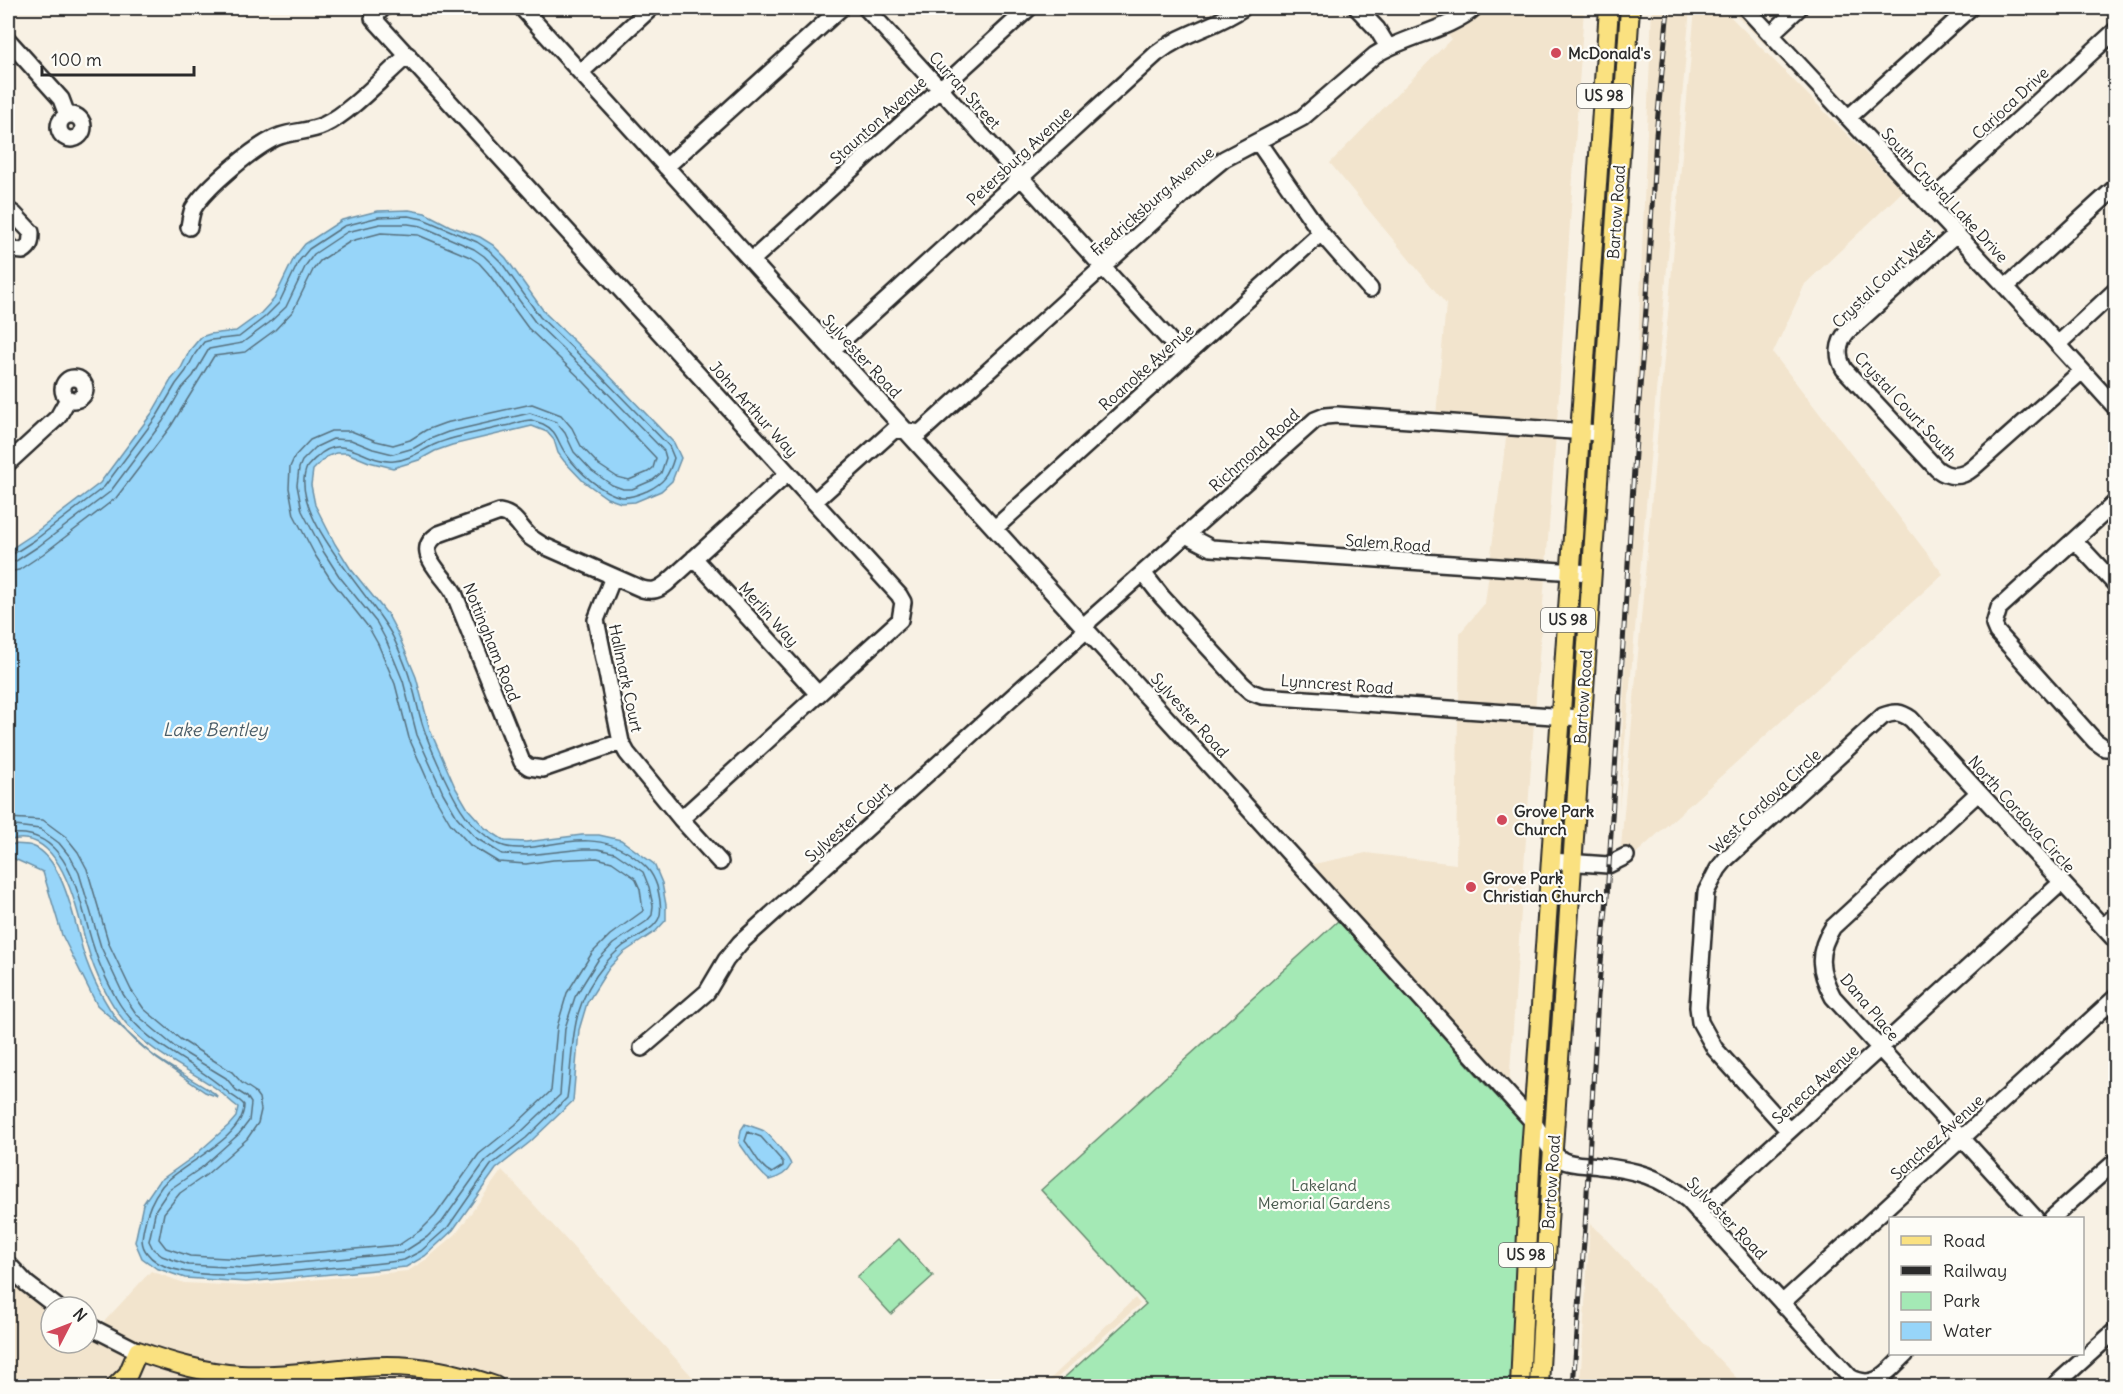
<svg xmlns="http://www.w3.org/2000/svg" width="2123" height="1394" viewBox="0 0 2123 1394" font-family="Delius,sans-serif">
<style>
.built{fill:#f2e4cd}
.green{fill:#a4e9b5;stroke:#688a70;stroke-width:1.5}
.water{fill:#97d5f9;stroke:#6c91a7;stroke-width:1.5}
.lines{fill:none;stroke-linecap:round;stroke-linejoin:round}
.shore{stroke:#566f7d;stroke-width:1.5}
.minor-casing{stroke:#2b2b2b;stroke-width:20}
.major-casing{stroke:#2b2b2b;stroke-width:22}
.minor{stroke:#fdfcf7;stroke-width:15}
.major{stroke:#fae180;stroke-width:18}
.rail-casing{stroke:#2b2b2b;stroke-width:5}
.rail{stroke:#fdfcf7;stroke-width:3;stroke-dasharray:9;stroke-linecap:butt}
.poi-dot{fill:#d1495b;stroke:#fdfcf7;stroke-width:2}
.labels{text-anchor:middle;stroke-width:4.5;stroke-linejoin:round;paint-order:stroke}
.shield{fill:#fdfcf7;stroke:#6a6a68;stroke-width:1.5}
.shield-label{font-size:15px;font-weight:bold;fill:#2b2b2b}
.poi-label{font-size:16px;font-weight:bold;fill:#2b2b2b;stroke:#fdfcf7;text-anchor:start}
.street-label{font-size:16px;fill:#2b2b2b;stroke:#fdfcf7}
.park-label{font-size:16px;fill:#495a4e;stroke:#fdfcf7}
.water-label{font-size:18px;font-style:italic;fill:#4b5e69;stroke:#fdfcf7}
</style>
<rect width="100%" height="100%" fill="#f8f1e4"/>
<filter id="ink" filterUnits="userSpaceOnUse"><feTurbulence type="fractalNoise" baseFrequency=".0167" numOctaves="2"/><feDisplacementMap in="SourceGraphic" scale="12" xChannelSelector="R" yChannelSelector="G"/><feConvolveMatrix kernelMatrix="1 2 1 2 8 2 1 2 1" color-interpolation-filters="sRGB"/></filter>
<g filter="url(#ink)">
<path class="built" d="M1424,8H1466L1436,22Z
M1482,8H1584L1557,423L1436,416L1446,304L1330,163L1451,39L1444,30L1467,21Z
M1652,8H1690L1619,810Z
M1695,8H1722L1903,191L1805,284L1773,353L1943,574L1619,869Z
M1729,8H1737L1803,83Z
M1507,431L1556,435L1546,566L1490,562Z
M1489,573L1545,577L1535,711L1459,705L1460,633L1485,603Z
M1458,716L1534,722L1509,1086L1309,865L1366,853L1456,864Z
M502,1170L701,1386H511L477,1374L213,1367L141,1346L100,1326L151,1271L184,1283L245,1286L408,1271L427,1259L456,1234Z
M1590,1223L1601,1234L1744,1386H1580Z
M8,1273L51,1309V1343H87V1332L131,1354L109,1386H8Z
M1135,1298L1140,1304L1048,1386H1043Z
M141,1358L240,1380L251,1386H123Z
M399,1372L478,1386H304L309,1379Z"/>
<path class="green" d="M1339,920L1485,1084L1524,1125L1510,1386H1055L1146,1304L1041,1190Z
M899,1239L933,1276L891,1314L857,1277Z"/>
<path class="water" d="M409,210L425,213L450,226L480,237L493,245L506,258L545,313L599,365L674,443L681,458L672,481L661,491L635,502L621,503L607,498L583,481L564,461L558,453L554,440L547,432L532,426L452,445L435,451L419,460L393,468L369,462L347,453H336L326,457L313,470L311,485L315,505L335,544L350,568L388,615L398,634L416,677L430,730L455,787L468,809L485,828L505,841L526,842L582,835H599L621,840L654,864L662,883L666,905V920L656,931L623,953L609,968L587,1003L579,1030L573,1101L530,1142L496,1169L453,1230L425,1256L406,1267L246,1282L185,1278L156,1268L142,1258L135,1242L143,1204L158,1182L193,1157L229,1125L236,1117L238,1107C229,1101 223,1093 214,1087C184,1067 148,1051 125,1022C109,1002 95,974 88,949C77,915 63,823 8,841V551L32,535L100,483L152,413L171,380L181,368L190,350L201,337L210,334L236,331L261,313L274,299L294,258L305,244L342,220L378,211Z
M14,844C19,845 27,844 32,846C63,856 75,924 83,951C91,976 105,1004 121,1025C144,1055 182,1073 214,1093L218,1097L205,1092L157,1059L97,1005L62,935L43,872L8,856V846Z
M745,1124C751,1126 758,1128 764,1131C770,1135 790,1159 791,1165C787,1173 778,1178 769,1180C754,1168 750,1157 739,1143L741,1130Z"/>
<g class="lines">
<path class="shore" d="M8,555L13,554L35,540L104,487L157,416L176,384L186,371L195,354L204,342L211,340L239,337L265,317L279,303L299,261L309,249L344,226L379,217L408,216L423,219L477,242L489,250L501,262L540,317L595,370L669,446L674,458C669,475 664,483 647,491C639,494 631,498 622,497C601,493 578,471 566,454C557,442 558,431 543,424C540,423 534,421 531,420C523,420 513,425 505,426C482,432 458,435 436,444C422,450 410,460 394,461C365,464 344,430 316,458C314,459 308,466 307,467C286,513 374,598 393,637C399,650 406,665 410,679C416,695 418,713 424,729C429,745 437,761 444,777C454,798 465,821 485,835C490,838 496,843 501,845C512,850 528,848 540,846C574,840 604,835 633,856C645,865 652,871 657,886C659,894 663,910 659,918C654,930 634,938 623,946C617,951 610,957 605,964C567,1010 575,1045 567,1098L526,1138L491,1165L448,1227L421,1251L404,1260C379,1264 353,1266 327,1268C289,1272 171,1288 147,1253C140,1244 142,1237 144,1227C147,1211 152,1199 162,1186C182,1163 244,1139 244,1105C240,1100 235,1098 230,1094C193,1059 143,1046 116,998C108,983 99,965 94,948C81,911 74,840 25,834C19,834 14,833 8,835
M8,563L16,561L39,546L110,492L163,421L182,388L193,376L209,349L242,343L269,323L286,307L306,265L314,254L347,232L380,224H408L421,226L474,249L484,256L495,267L535,322L590,375L664,451L666,458L661,473L653,480L632,489H623L612,485L592,471L574,452L565,433L556,422L530,413L448,432L430,439L414,448L393,454L373,449L351,440L333,439L316,447L302,461L299,468L297,485L302,511L323,551L339,576L377,623L386,640L403,681L417,735L443,793L457,817L476,838L502,854L528,855L583,849H598L615,853L643,872L649,887L653,906L652,915L647,921L613,944L598,960L575,997L565,1028L560,1095L521,1132L486,1160L442,1222L427,1237L402,1253L245,1268L188,1265L162,1256L153,1249L149,1241L156,1209L169,1190L201,1168L239,1134L249,1121L251,1103L247,1097L236,1090L226,1078L175,1047L137,1015L123,994L101,947L79,873L71,858L59,843L40,829L15,826L8,827
M8,572L19,570L43,554L116,498L171,426L214,356L245,352L275,330L293,311L313,270L320,261L351,241L381,233L418,235L470,257L479,263L488,273L528,328L584,382L656,458L653,468L648,472L629,480L617,477L599,465L581,446L572,428L561,415L532,404L445,423L426,430L410,440L393,445L376,441L351,431H331L310,440L295,456L290,467L289,488L294,515L315,555L331,580L369,628L378,644L395,684L409,738L435,797L450,823L470,845L498,862L526,864L553,860L597,858L612,862L635,878L640,889L643,911L610,935L592,953L567,993L557,1027L551,1091L515,1125L479,1154L435,1216L421,1230L399,1245L245,1259L190,1256L166,1248L159,1239L164,1213L180,1193L206,1175L247,1139L258,1123L261,1110L259,1098L254,1091L242,1083L232,1072L180,1039L144,1009L131,990L109,944L87,869L78,852L66,837L43,820L8,818
M748,1132L761,1137L783,1162V1166L772,1173C759,1167 754,1152 745,1141Z"/>
<g class="minor-casing">
<path id="minor" d="M383,8L373,18L899,595L903,602L900,620L681,819
M522,8L1534,1123C1542,1135 1550,1153 1562,1160C1573,1166 1588,1164 1599,1166C1636,1170 1659,1176 1688,1200L1850,1377C1875,1392 1889,1370 1906,1354
M866,8L1184,356
M1357,8L1377,29L1388,47
M1746,8L2006,287L2116,408
M1771,34L1799,8
M8,40L61,99L67,115
M581,72L651,8
M59 127a12 12 0 1 1 24 0a12 12 0 1 1-24 0Z
M1849,117L1970,8
M1258,142L1321,233L1370,289
M666,167L841,8
M1928,203L2116,30
M8,210L14,214L31,232C31,241 31,246 23,251L13,250L8,244
M189,227C190,221 191,214 193,209C205,188 257,144 280,136C294,131 310,132 324,125C350,113 385,75 408,55
M1956,234L1847,332C1837,344 1837,357 1844,369L1937,469C1949,478 1961,478 1973,468L2082,371
M751,261L1029,8
M2006,287L2116,187
M2058,344L2116,290
M832,350L1156,54C1185,31 1214,28 1243,8
M63 389a11 11 0 1 1 22 0a11 11 0 1 1-22 0Z
M8,463L58,417L68,399
M814,502L895,429L920,433L1202,177L1224,159L1302,118L1375,55C1405,36 1449,30 1474,8
M2116,502L1999,608L1994,625L1997,632L2095,741L2105,748H2116
M995,528L1321,233
M1186,535L1211,548L1591,573
M2074,540L2116,585
M694,558L818,694
M1144,574L1162,597L1242,684L1251,692L1262,696L1581,718
M613,577L596,620L621,742L627,753L681,819L720,862
M621,742L543,769L529,767L522,762L454,593C445,575 410,552 439,534L500,512C516,515 519,527 530,537C534,540 538,542 542,545L642,589C653,592 658,590 667,583L788,473
M1978,793L1833,927C1816,953 1819,971 1833,997L2035,1218
M1552,861L1608,865L1626,856
M2103,927L2116,915
M642,1048L707,992L726,960L740,943L1081,635L1090,620L1315,420L1325,416L1337,415L1600,433
M1789,1131L1715,1049L1700,1022L1698,1007L1706,892L1718,869L1726,859L1883,716C1895,711 1901,712 1911,719L2116,941
M1699,1213L2061,883
M2052,1218L2116,1161
M8,1264L27,1284L57,1307
M1782,1303L2116,997
M87,1325L138,1351
M2054,1386L2116,1330"/>
</g>
<g class="major-casing">
<path id="major" d="M116,1386L128,1374L138,1351C172,1363 205,1373 240,1375C282,1377 323,1370 364,1367C409,1363 453,1371 495,1386
M1520,1386L1530,1167L1609,8
M1539,1386L1548,1222L1630,8"/>
</g>
<use href="#minor" class="minor"/>
<use href="#major" class="major"/>
<g class="rail-casing">
<path id="rail" d="M1573,1386L1585,1228L1598,996L1607,897L1635,453L1647,296L1656,135L1668,8"/>
</g>
<use href="#rail" class="rail"/>
</g>
</g>
<g class="poi-dot">
<circle cx="1556" cy="53" r="6"/>
<circle cx="1502" cy="820" r="6"/>
<circle cx="1471" cy="887" r="6"/>
</g>
<g class="labels">
<g class="shield">
<rect x="1577" y="84" width="54" height="24" rx="4.5"/>
<rect x="1541" y="608" width="54" height="24" rx="4.5"/>
<rect x="1499" y="1243" width="54" height="24" rx="4.5"/>
</g>
<g class="shield-label">
<text x="1604" y="101">US 98</text>
<text x="1568" y="625">US 98</text>
<text x="1526" y="1260">US 98</text>
</g>
<g class="poi-label">
<text x="1568" y="59">McDonald's</text>
<text x="1514" y="817">Grove Park<tspan x="1514" dy="18">Church</tspan></text>
<text x="1483" y="884">Grove Park<tspan x="1483" dy="18">Christian Church</tspan></text>
</g>
<g class="street-label">
<text transform="translate(965 90) rotate(48)" y="6">Curran Street</text>
<text transform="translate(2010 103) rotate(-43)" y="6">Carioca Drive</text>
<text transform="translate(878 120) rotate(-42)" y="6">Staunton Avenue</text>
<text transform="translate(1019 156) rotate(-43)" y="6">Petersburg Avenue</text>
<text transform="translate(1945 195) rotate(47)" y="6">South Crystal Lake Drive</text>
<text transform="translate(1152 201) rotate(-41)" y="6">Fredricksburg Avenue</text>
<text transform="translate(1616 212) rotate(-86)" y="6">Bartow Road</text>
<text transform="translate(1883 278) rotate(-44)" y="6">Crystal Court West</text>
<text transform="translate(862 356) rotate(47)" y="6">Sylvester Road</text>
<text transform="translate(1146 367) rotate(-42)" y="6">Roanoke Avenue</text>
<text transform="translate(1906 406) rotate(47)" y="6">Crystal Court South</text>
<text transform="translate(754 409) rotate(48)" y="6">John Arthur Way</text>
<text transform="translate(1254 450) rotate(-42)" y="6">Richmond Road</text>
<text transform="translate(1388 543) rotate(4)" y="6">Salem Road</text>
<text transform="translate(769 614) rotate(48)" y="6">Merlin Way</text>
<text transform="translate(492 642) rotate(68)" y="6">Nottingham Road</text>
<text transform="translate(626 678) rotate(78)" y="6">Hallmark Court</text>
<text transform="translate(1337 684) rotate(4)" y="6">Lynncrest Road</text>
<text transform="translate(1583 697) rotate(-86)" y="6">Bartow Road</text>
<text transform="translate(1190 715) rotate(48)" y="6">Sylvester Road</text>
<text transform="translate(1765 801) rotate(-43)" y="6">West Cordova Circle</text>
<text transform="translate(2022 814) rotate(48)" y="6">North Cordova Circle</text>
<text transform="translate(848 822) rotate(-42)" y="6">Sylvester Court</text>
<text transform="translate(1870 1007) rotate(50)" y="6">Dana Place</text>
<text transform="translate(1815 1084) rotate(-42)" y="6">Seneca Avenue</text>
<text transform="translate(1937 1137) rotate(-42)" y="6">Sanchez Avenue</text>
<text transform="translate(1551 1182) rotate(-86)" y="6">Bartow Road</text>
<text transform="translate(1727 1218) rotate(46)" y="6">Sylvester Road</text>
</g>
<g class="park-label">
<text x="1324" y="1191">Lakeland<tspan x="1324" dy="18">Memorial Gardens</tspan></text>
</g>
<g class="water-label">
<text x="215" y="736">Lake Bentley</text>
</g>
</g>
<rect width="2123" height="1394" fill="none" stroke="#fdfcf7" stroke-width="30"/>
<rect x="15" y="15" width="2093" height="1364" fill="none" stroke="#2b2b2b" stroke-width="2" filter="url(#ink)"/>
<rect x="1889" y="1217" width="195" height="138" fill="#fdfcf7" stroke="#a9a8a5" stroke-width="1.5"/>
<rect x="1901" y="1236" width="30" height="9" fill="#fae180" stroke="#a9a8a5" stroke-width="1.5"/>
<text x="1943" y="1247" font-size="18" fill="#2b2b2b">Road</text>
<rect x="1901" y="1266" width="30" height="9" fill="#2b2b2b" stroke="#a9a8a5" stroke-width="1.5"/>
<text x="1943" y="1277" font-size="18" fill="#2b2b2b">Railway</text>
<rect x="1901" y="1292" width="30" height="18" fill="#a4e9b5" stroke="#a9a8a5" stroke-width="1.5"/>
<text x="1943" y="1307" font-size="18" fill="#2b2b2b">Park</text>
<rect x="1901" y="1322" width="30" height="18" fill="#97d5f9" stroke="#a9a8a5" stroke-width="1.5"/>
<text x="1943" y="1337" font-size="18" fill="#2b2b2b">Water</text>
<g transform="translate(69 1325) rotate(48)"><circle r="28" fill="#fdfcf7" stroke="#a9a8a5" stroke-width="1.5"/>
<path d="M0-4.5L10 22L0 15L-10 22Z" fill="#d1495b"/>
<text y="-9" font-size="16" font-weight="bold" text-anchor="middle" fill="#2b2b2b">N</text>
</g>
<path d="M42 66v9h152v-9" fill="none" stroke="#2b2b2b" stroke-width="3"/>
<text x="51" y="66" font-size="18" fill="#2b2b2b" stroke="#fdfcf7" stroke-width="4.5" paint-order="stroke">100 m</text>
</svg>
